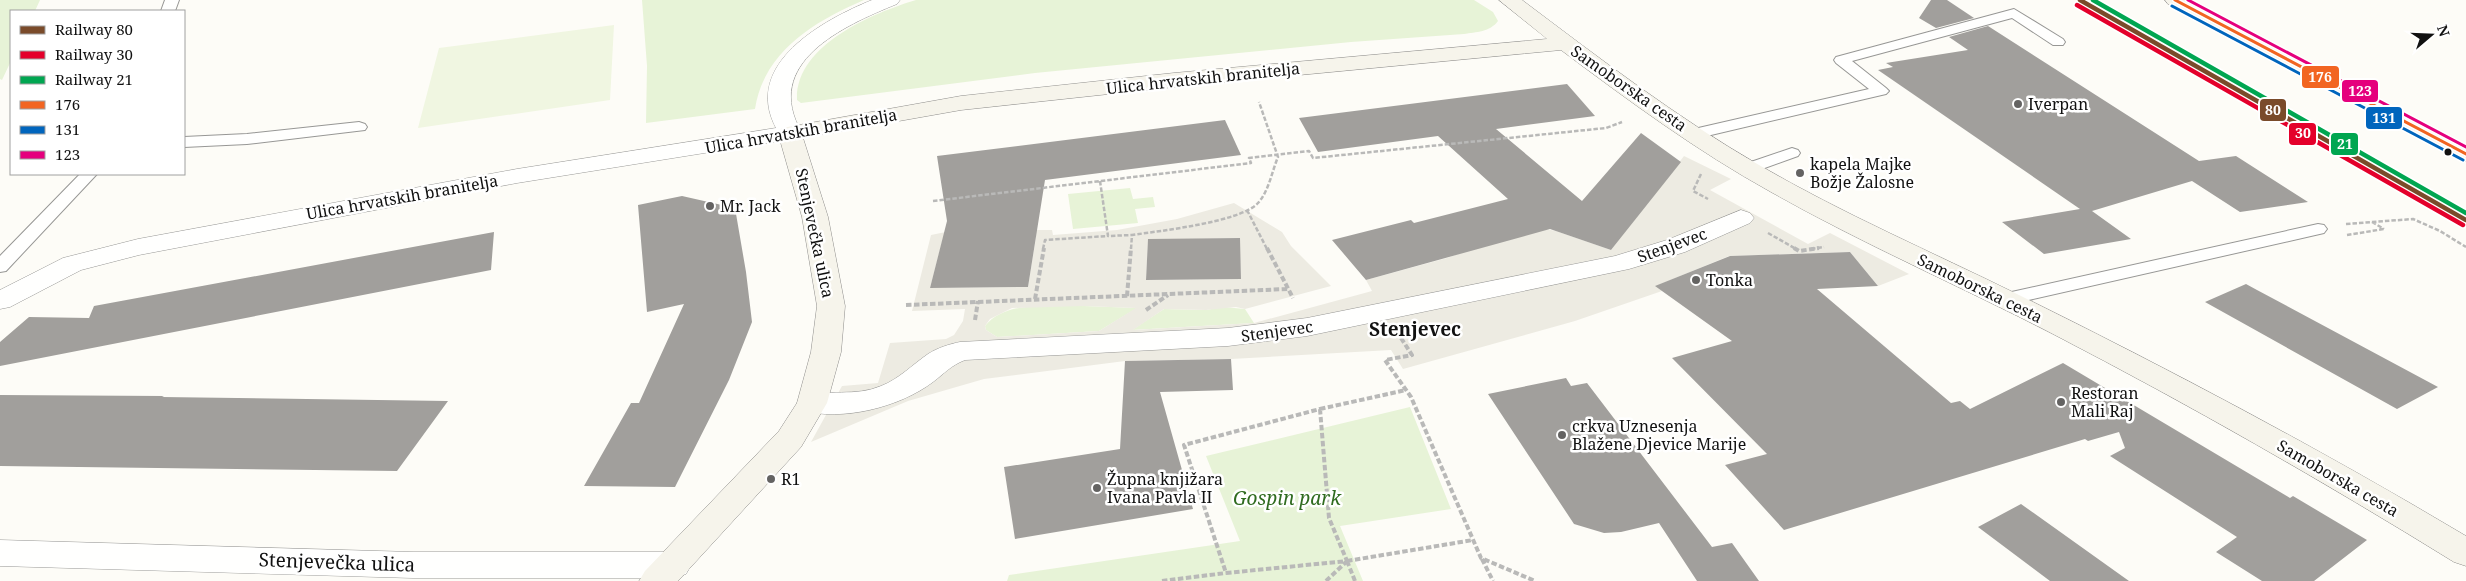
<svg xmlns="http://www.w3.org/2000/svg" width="2466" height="581" viewBox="0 0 2466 581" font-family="'Noto Serif',serif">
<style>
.green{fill:#e7f3d7}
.pitch{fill:#f0f6e1}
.plaza{fill:#edebe2;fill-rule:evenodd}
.building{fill:#a19f9c}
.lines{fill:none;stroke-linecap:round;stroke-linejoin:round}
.lane-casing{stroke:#979795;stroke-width:2}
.street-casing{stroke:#979795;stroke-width:1}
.secondary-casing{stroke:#8e8d8b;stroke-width:1}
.path-far1{stroke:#b9b9b8;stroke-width:2.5;stroke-dasharray:4.5 2;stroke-linecap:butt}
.path{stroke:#b9b9b8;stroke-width:4;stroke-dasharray:5.5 2.5;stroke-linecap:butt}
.lane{fill:#fffffe;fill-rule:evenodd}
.street{fill:#fffffe;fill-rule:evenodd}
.secondary{fill:#f6f4eb;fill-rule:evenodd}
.bus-1-casing{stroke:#fff;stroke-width:6}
.bus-2-casing{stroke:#fff;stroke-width:6}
.bus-3-casing{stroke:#fff;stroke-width:6}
.bus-1{stroke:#f26522;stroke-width:3}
.bus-2{stroke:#0065bd;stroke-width:3}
.bus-3{stroke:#e5007d;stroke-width:3}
.rail-1-casing{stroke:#fff;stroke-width:8}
.rail-2-casing{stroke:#fff;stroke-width:8}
.rail-3-casing{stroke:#fff;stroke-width:8}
.rail-1{stroke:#7a4b2a;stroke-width:4.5}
.rail-2{stroke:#e4002b;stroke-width:4.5}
.rail-3{stroke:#00a651;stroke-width:4.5}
.poi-dot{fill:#646362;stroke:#fff;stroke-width:2}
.bus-dot{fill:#111;stroke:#fff;stroke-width:2}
.labels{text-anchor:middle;stroke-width:5;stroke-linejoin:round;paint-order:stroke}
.street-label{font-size:16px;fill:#111;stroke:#fff}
.poi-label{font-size:16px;fill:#111;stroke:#fff;text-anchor:start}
.quarter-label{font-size:19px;font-weight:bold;fill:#111;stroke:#fff}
.near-park-label{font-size:19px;font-style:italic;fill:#2f6b1f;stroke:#fff}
.near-street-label{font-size:19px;fill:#111;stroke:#fff}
.line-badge{stroke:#fff;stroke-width:2}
.badge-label{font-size:14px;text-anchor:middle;font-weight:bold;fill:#fff}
</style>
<rect width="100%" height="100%" fill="#fdfcf7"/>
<path class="green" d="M0,0H40L35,11H11V61L2,80L0,79Z
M642,0H864C815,21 764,51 755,109L646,123L647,66Z
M916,0H1474L1493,12L1498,21C1490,32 1476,32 1464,34L1351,42L1035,73L801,103L797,100C795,45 873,13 916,0Z
M1130,188L1133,199L1153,197L1155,207L1135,209L1138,223L1073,229L1068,194Z
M1084,306L1137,308L1099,331L997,337L986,330L985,326C1006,299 1054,307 1084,306Z
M1223,307L1245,309L1254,323L1132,330L1164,309L1206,310Z
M1410,407L1451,509L1340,526L1363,581H1007L1009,575L1240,541L1206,456Z"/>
<path class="pitch" d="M614,25L610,100L418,128L439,48Z"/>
<path class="plaza" d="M1684,156L1731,179L1710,190L1808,244L1830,233L1909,274L1878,286L1850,252L1729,256L1656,286L1662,291L1575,321L1403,369L1391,350L1231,359L1125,361L984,379L908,401L811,442L842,386L878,383L890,343L946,339L954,335L963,321L965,309L912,311L931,235L1039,213L1035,230H1052L1053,235L1117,230L1177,219L1234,203L1282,232L1291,246L1331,286L1245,309L1236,307L1206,310L1164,309L1133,330L1254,323L1372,291L1366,280L1447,258L1535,227L1556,231L1611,250ZM1036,237L1028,287L930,288L943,238ZM1239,238L1241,279L1146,280L1148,240ZM1084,306L1136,308L1099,331L997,337L986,330L985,326L990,319L1012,308Z"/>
<path class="building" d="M1931,0H1947L1974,18L1936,28L1919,18Z
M1988,26L2199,161L2236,156L2308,202L2240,212L2192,181L2092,211L2131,239L2044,254L2002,222L2080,209L1878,70L1893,67L1886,63L1968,50L1949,37Z
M1567,84L1595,116L1496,129L1582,201L1641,133L1681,162L1611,250L1550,229L1366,280L1332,240L1411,220L1414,223L1508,199L1438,136L1318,152L1299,118Z
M1225,120L1241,155L1045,180L1028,287L930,288L947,221L937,156Z
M682,196L735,208L746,272L752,322L729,380L675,487L584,486L631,403H639L684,304L647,312L638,205Z
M494,232L491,270L0,366V342L29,317L89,318L94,306Z
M1240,238L1241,279L1146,280L1148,239Z
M1850,252L1878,286L1817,289L1951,403L1960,401L1970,409L2063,363L2290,498L2293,496L2367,540L2314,581H2262L2216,552L2237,537L2110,456L2125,448L2119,432L2088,441L2085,439L1784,530L1725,465L1767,454L1672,358L1732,341L1655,286L1730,256Z
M2246,284L2257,290L2438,387L2397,409L2205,302Z
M1231,359L1233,390L1160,392L1193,509L1015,539L1004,467L1120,449L1125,361Z
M1566,378L1571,386L1587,383L1712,547L1732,543L1759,581H1697L1659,523L1621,532L1604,533L1574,524L1488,394Z
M0,395L164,396L162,397L448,401L397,471L0,466Z
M2021,504L2129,581H2050L1978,527Z"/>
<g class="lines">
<g class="lane-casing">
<path id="lane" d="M165,0H179L175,11H161Z
M2014,9L2063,39L2065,42L2063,45H2053L2012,18L1852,61L1886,88L1889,91L1886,94L1694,139L1686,134L1694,129L1869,89L1836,63L1834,60L1836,57Z
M359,122L365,124L367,127L365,130L247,144L184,147V137L247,134Z
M1792,148L1798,150L1800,153L1798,156L1748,174L1742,173L1740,169L1742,165Z
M80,174H97L6,271L0,272V256Z
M2318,224L2324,225L2327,229L2324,233L2007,305L2000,303L1998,299L2000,295L2007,293Z"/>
</g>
<g class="street-casing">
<path id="street" d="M872,0H900L897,4C843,26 761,63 802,133L798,138L517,183L139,255L81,270L10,307L0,309V290L63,258L138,239L517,169L776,128C742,64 823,20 872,0Z
M1741,210L1750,213L1754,218L1750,223L1685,252L1629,269L1307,336L1228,346L965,360C950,366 945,373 933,382C900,407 842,422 801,410L797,403L801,396C827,389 856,397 881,386C899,379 912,365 928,354C937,348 950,344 960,342L1228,328L1307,318L1615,256L1667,240Z
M0,540L413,552H674L686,556L691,565L686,574L674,578H413L0,566Z"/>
</g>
<g class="secondary-casing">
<path id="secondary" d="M1499,0H1522C1599,58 1676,117 1759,165C1843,214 1932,252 2019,295C2171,370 2320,449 2466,536V566L2454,562C2323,481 2190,405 2053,334C1960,286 1863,244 1771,192C1697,151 1629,101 1561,50L1174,87L961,110L803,138L828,217L845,306L841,352L827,403L801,447L678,581H639L645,571L779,431L797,403L811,352L817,306L802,217L778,133L782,128L961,96L1174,73L1547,39Z
M2165,0H2190L2466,145V161L2458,159L2168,4Z"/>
</g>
<path class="path-far1" d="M1701,174L1693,191L1708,199
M1100,181L1108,236L1132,235
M933,201L1251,163L1249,158L1309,151L1313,158L1606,128L1622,122
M1247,210L1267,249
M2372,222L2384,229
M2346,224L2413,219L2440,231L2466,247
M1768,233L1796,249
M2347,235L2384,229
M1043,249L1045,240L1108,236
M1131,249L1132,235C1159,231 1241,222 1258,203C1269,191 1272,171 1278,157L1259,102
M1811,249L1824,247"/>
<path class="path" d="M1267,248L1293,298
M1794,248L1799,251L1819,248
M1127,296L1131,248
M1035,299L1044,248
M906,305L1288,289
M1146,310L1168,295
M975,320L978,301
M1401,338L1412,355L1385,360L1411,397L1481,558L1535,581
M1320,409L1406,390
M1320,409L1329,518L1347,561L1226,573L1184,445Z
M1482,559L1493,581
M1347,561L1355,581
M1347,561L1473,540
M1162,581L1226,573
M1326,581L1346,562"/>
<use href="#lane" class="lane"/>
<use href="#street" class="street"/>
<use href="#secondary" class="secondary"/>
<g class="bus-1-casing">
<path id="bus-1" d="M2175,0L2466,154"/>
</g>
<g class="bus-2-casing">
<path id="bus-2" d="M2172,6L2463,160"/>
</g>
<g class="bus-3-casing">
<path id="bus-3" d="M2188,0L2466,147"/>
</g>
<use href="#bus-1" class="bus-1"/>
<use href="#bus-2" class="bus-2"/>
<use href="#bus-3" class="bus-3"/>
<g class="rail-1-casing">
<path id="rail-1" d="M2080,0L2466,220"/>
</g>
<g class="rail-2-casing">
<path id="rail-2" d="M2077,5L2463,225"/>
</g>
<g class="rail-3-casing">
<path id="rail-3" d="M2093,0L2466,213"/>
</g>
<use href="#rail-1" class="rail-1"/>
<use href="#rail-2" class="rail-2"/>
<use href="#rail-3" class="rail-3"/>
</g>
<g class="poi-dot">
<circle cx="2018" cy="104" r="5"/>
<circle cx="1800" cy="173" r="5"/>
<circle cx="710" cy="206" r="5"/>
<circle cx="1696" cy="280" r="5"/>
<circle cx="2061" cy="402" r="5"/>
<circle cx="1562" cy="435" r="5"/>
<circle cx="771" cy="479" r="5"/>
<circle cx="1097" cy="488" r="5"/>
</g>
<circle class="bus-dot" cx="2448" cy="152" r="4.5"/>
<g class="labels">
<g class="street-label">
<text transform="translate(1203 78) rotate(-6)" y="6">Ulica hrvatskih branitelja</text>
<text transform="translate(1629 88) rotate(35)" y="6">Samoborska cesta</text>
<text transform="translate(801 131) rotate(-10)" y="6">Ulica hrvatskih branitelja</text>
<text transform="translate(402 197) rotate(-10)" y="6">Ulica hrvatskih branitelja</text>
<text transform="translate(815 233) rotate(78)" y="6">Stenjevečka ulica</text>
<text transform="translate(1672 245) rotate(-20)" y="6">Stenjevec</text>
<text transform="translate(1980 288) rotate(26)" y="6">Samoborska cesta</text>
<text transform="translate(1277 331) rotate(-8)" y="6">Stenjevec</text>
<text transform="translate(2338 478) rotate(30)" y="6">Samoborska cesta</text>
</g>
<g class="poi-label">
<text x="2028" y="110">Iverpan</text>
<text x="1810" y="170">kapela Majke<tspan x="1810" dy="18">Božje Žalosne</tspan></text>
<text x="720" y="212">Mr. Jack</text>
<text x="1706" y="286">Tonka</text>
<text x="2071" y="399">Restoran<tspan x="2071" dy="18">Mali Raj</tspan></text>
<text x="1572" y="432">crkva Uznesenja<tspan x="1572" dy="18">Blažene Djevice Marije</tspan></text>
<text x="781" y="485">R1</text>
<text x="1107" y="485">Župna knjižara<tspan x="1107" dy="18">Ivana Pavla II</tspan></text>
</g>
<g class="quarter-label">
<text x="1415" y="336">Stenjevec</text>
</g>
<g class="near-park-label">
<text x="1287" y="505">Gospin park</text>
</g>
<g class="near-street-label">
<text transform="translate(337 562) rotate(2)" y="7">Stenjevečka ulica</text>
</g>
</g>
<g class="line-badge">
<rect x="2301" y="65" width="39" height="24" rx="5" fill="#f26522"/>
<rect x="2341" y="79" width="38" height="24" rx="5" fill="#e5007d"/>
<rect x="2259" y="98" width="28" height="24" rx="5" fill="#7a4b2a"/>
<rect x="2365" y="106" width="38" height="24" rx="5" fill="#0065bd"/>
<rect x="2288" y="122" width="29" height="24" rx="5" fill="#e4002b"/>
<rect x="2330" y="132" width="29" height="24" rx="5" fill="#00a651"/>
</g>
<g class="badge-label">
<text x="2320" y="82">176</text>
<text x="2360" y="96">123</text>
<text x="2273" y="115">80</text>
<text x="2384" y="123">131</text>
<text x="2303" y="138">30</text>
<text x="2345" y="149">21</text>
</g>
<rect x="10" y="10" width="175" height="165" fill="#ffffff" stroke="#a0a0a0"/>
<rect x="20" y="26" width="25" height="8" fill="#7a4b2a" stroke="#a0a0a0"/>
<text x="55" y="35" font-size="15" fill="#111111">Railway 80</text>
<rect x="20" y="51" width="25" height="8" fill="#e4002b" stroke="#a0a0a0"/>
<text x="55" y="60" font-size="15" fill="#111111">Railway 30</text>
<rect x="20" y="76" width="25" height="8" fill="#00a651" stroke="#a0a0a0"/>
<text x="55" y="85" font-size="15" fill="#111111">Railway 21</text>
<rect x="20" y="101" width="25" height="8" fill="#f26522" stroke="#a0a0a0"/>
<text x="55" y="110" font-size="15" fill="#111111">176</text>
<rect x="20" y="126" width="25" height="8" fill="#0065bd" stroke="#a0a0a0"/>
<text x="55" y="135" font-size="15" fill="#111111">131</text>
<rect x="20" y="151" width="25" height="8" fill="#e5007d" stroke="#a0a0a0"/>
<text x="55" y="160" font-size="15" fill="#111111">123</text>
<g transform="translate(2431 35) rotate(71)" stroke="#ffffff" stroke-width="4" paint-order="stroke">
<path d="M0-4L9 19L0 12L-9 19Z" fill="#111111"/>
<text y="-8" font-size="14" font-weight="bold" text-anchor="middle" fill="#111111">N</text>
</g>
</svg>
